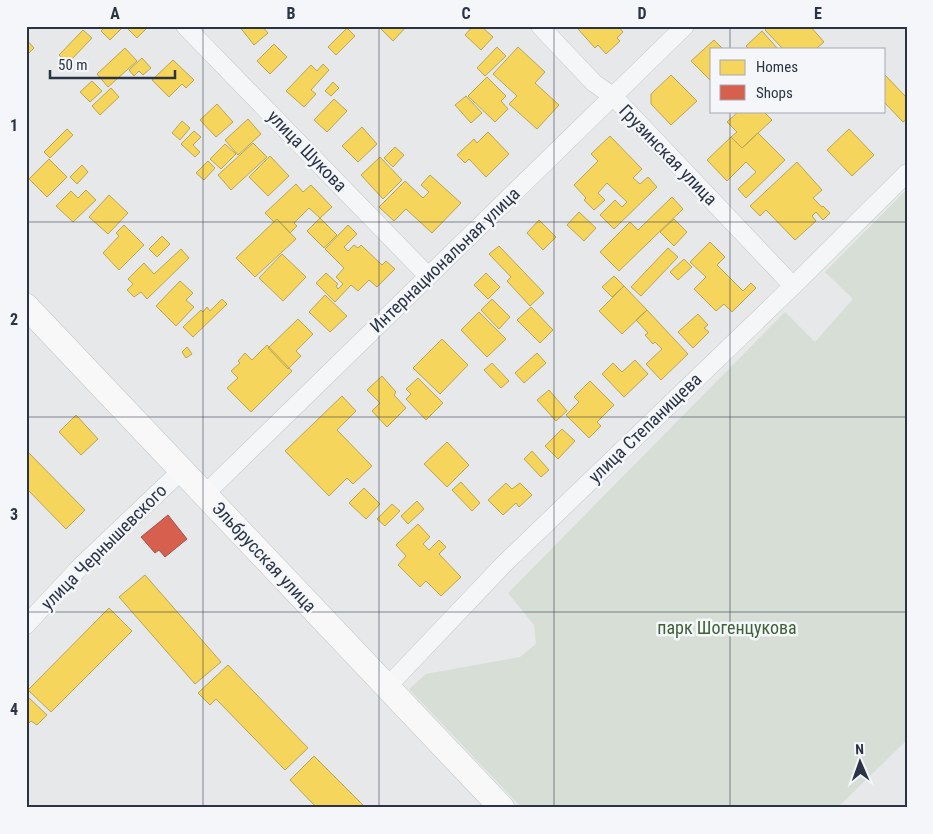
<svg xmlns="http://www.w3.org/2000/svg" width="933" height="834" viewBox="0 0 933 834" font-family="'Roboto Condensed',sans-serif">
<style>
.green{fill:#d6ded6}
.homes{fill:#f6d55c;stroke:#b9a555}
.shops{fill:#d6604d;stroke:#a3534b}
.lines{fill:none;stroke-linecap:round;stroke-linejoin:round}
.street-casing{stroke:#c4c6c8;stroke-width:19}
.secondary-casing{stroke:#c4c6c8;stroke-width:26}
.street{stroke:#f5f6f7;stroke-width:18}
.secondary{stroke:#f8f8f8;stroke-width:25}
.grid{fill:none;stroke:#2b3445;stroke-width:1;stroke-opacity:0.55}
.labels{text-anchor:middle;stroke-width:5;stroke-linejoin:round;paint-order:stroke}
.street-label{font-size:18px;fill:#2b3445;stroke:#f4f6f9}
.park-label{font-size:18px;fill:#3f6138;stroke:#f4f6f9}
.neatline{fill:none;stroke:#2b3445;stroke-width:2}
.grid-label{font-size:16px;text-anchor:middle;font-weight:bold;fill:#2b3445}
</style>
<rect width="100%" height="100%" fill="#e6e8ea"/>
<path class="green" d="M907,189V740L837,808H522L409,689L426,674L520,657L536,644L534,625L508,593L785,312L815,342L853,299L825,272Z"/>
<path class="homes" d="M106,26H124L110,40L101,31Z
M125,26H149L137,38Z
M239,26H262L268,33L254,45Z
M378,26H407L393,41Z
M473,26H481L493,37L481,50L465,35Z
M581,26H618L623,32L617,38L620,41L606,54L598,45L595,48L578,29Z
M769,26H810L824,42L816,49H783L765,30Z
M347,28L355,36L336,55L328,47Z
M83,30L92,38L68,63L59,55Z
M762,31L778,49H749L746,46Z
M26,39L34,48L26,56Z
M714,40L723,49H712V82L691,61Z
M274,44L287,57L270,74L257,61Z
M497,47L506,56L485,76L477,68Z
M518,47L545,72L535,83L559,105L537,129L509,104L517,96L493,74Z
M125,48L137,61L108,87L97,74Z
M142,58L151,68L143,75L139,71L134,76L129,70Z
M173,60L194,80L186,88L182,84L169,97L152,80Z
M323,64L329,70L311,90L316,94L304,107L286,91L311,65L317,71Z
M884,74L907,98V119L903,122L884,102Z
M671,75L697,101L671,125L651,104V94Z
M487,77L506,96L501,101L508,109L495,122L468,96Z
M92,81L102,91L90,102L80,92Z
M333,82L339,88L331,96L325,91Z
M111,88L119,97L100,115L92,106Z
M466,96L482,113L471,123L455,105Z
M334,99L347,111L327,132L314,120Z
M217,104L233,122L216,137L200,120Z
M739,111H763L772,120L742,148L731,137L737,132L727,122Z
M248,119L261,134L238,155L225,140Z
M182,121L190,128L180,140L172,133Z
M362,127L377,144L358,162L342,146Z
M67,129L73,135L50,158L44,152Z
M849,129L874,155L852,176L827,150Z
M194,131L201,137L193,145L200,152L195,157L181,144Z
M488,132L509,154L486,177L469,159L465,163L457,155L474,139L477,143Z
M758,133L785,160L746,198L738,189L756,172L746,162L727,181L707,160L731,137L742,148Z
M610,136L642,169L633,178L640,184L648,177L657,187L614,229L600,215L615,200L622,207L627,202L607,183L598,193L605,200L594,210L584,200L586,198L574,185L598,161L591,154Z
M253,143L267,157L231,190L218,175Z
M225,144L236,154L221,169L210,159Z
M395,147L404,155L393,167L384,158Z
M270,156L289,176L268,196L249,177Z
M380,157L402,180L383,199L361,175Z
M49,159L67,177L47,197L29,179Z
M208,161L215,168L204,180L196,173Z
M797,162L822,190L813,198L822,207L823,206L830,213L823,220L816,212L812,216L816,221L795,240L766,210L760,216L750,206Z
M82,165L88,172L77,184L70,177Z
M430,175L461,203L432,233L406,209L394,221L379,207L405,181L423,198L429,192L421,185Z
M296,184L303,192L311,185L332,207L320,218L309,208L294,223L297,226L290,233L277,219L274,222L265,213Z
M86,190L96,200L73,222L56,206L71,191L78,198Z
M109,195L128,213L108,234L89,217Z
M672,197L683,209L619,271L600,252L630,222L638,230Z
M579,212L596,228L584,241L567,225Z
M320,218L337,235L324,248L307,231Z
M277,219L296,239L255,277L236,258Z
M674,219L687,232L674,246L660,232Z
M539,220L556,237L543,250L527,233Z
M124,225L144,245L119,270L103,253L119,236L116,233Z
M348,225L357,234L344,247L348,251L354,245L358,248L361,245L382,265L386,261L395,269L377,287L369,280L358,291L351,285L335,302L316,283L326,273L338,284L336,286L338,289L343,284L336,277L344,268L325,249Z
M162,236L170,244L157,257L149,249Z
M710,242L725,257L717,265L743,291L751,283L756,288L732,312L724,304L716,311L694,289L706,277L690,262Z
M499,246L544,293L530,306L507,281L511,277L489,254Z
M668,248L678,257L641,296L631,287Z
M181,249L189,258L147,299L141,292L134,297L127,290L133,284L128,279L144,263L154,274Z
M282,254L306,277L283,301L259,278Z
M684,259L692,267L678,280L670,272Z
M486,273L500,287L488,299L474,285Z
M614,276L624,286L612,297L602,287Z
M180,281L193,293L186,300L194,307L176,326L156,306Z
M624,286L647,310L622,334L599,311Z
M325,295L347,316L330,332L309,312Z
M222,299L227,304L193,337L183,327L201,310L203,312L207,307L210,311Z
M492,299L510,317L499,329L481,310Z
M531,307L553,330L540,343L517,320Z
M647,310L688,354L661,380L646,364L662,349L655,342L653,344L645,335L648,333L636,320Z
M479,312L506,339L487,357L461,330Z
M698,314L708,325L704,328L709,332L693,348L678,332Z
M298,319L313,334L296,351L301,356L288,369L268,348Z
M442,339L468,365L440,394L413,368Z
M267,345L292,371L251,412L227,388L238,378L231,371L240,363L238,361L245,353L252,360Z
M187,347L192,354L186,358L182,352Z
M537,353L546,363L524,383L515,373Z
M635,360L648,374L624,397L602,374L613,363L622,372Z
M492,363L509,381L501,388L484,370Z
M382,376L396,392L394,395L406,408L387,427L372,411L380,403L367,390Z
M418,378L443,403L426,420L406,399L411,394L406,389Z
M590,381L614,405L597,422L601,426L589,438L566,415L579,402L574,397Z
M549,390L567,411L556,421L537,400Z
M342,396L356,411L337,430L372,466L353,484L347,478L329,496L285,451Z
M76,415L98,439L81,455L59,432Z
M562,429L575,441L558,459L545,446Z
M447,442L469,465L447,487L424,464Z
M26,450L85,510L66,529L26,488Z
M532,451L549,470L541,477L524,459Z
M461,482L480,503L472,511L452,490Z
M506,483L512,489L520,483L532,495L519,507L516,503L503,515L488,500Z
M364,488L380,504L366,519L349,503Z
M417,501L424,509L408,524L401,516Z
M392,504L400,511L385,526L377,519Z
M418,524L430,537L423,544L429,550L439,540L446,547L439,554L461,577L441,596L426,581L420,587L398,565L406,556L396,545Z
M145,575L221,662L195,684L119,597Z
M109,608L132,631L51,712L28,690Z
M228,665L308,748L285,770L216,699L210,705L198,693Z
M26,695L47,715L37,725L31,721L26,726Z
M314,756L366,808H317L290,780Z"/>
<path class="shops" d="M168,515L187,539L165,557L159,550L155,553L141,537Z"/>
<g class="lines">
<g class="street-casing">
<path id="street" d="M185,26L428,276
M540,26L594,83L614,97L793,286
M205,494L685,26
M26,625L81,566L182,470
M387,687L505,563L793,286L907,173"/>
</g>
<g class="secondary-casing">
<path id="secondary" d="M26,306L502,808"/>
</g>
<use href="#street" class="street"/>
<use href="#secondary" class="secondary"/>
</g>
<path class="grid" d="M203,26V808M379,26V808M554,26V808M730,26V49M730,111V808M26,222H907M26,417H907M26,612H907"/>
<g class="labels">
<g class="street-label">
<text transform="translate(307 151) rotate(46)" y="6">улица Шукова</text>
<text transform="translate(668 155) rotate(46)" y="6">Грузинская улица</text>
<text transform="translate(445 260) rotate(-44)" y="6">Интернациональная улица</text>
<text transform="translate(645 428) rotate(-44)" y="6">улица Степанищева</text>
<text transform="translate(104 547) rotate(-45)" y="6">улица Чернышевского</text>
<text transform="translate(264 557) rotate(47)" y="6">Эльбрусская улица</text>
</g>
<g class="park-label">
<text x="727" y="634">парк Шогенцукова</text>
</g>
</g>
<rect width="933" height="834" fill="none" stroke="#f4f6f9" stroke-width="55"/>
<rect x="710" y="48" width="175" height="65" fill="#f4f6f9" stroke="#a4a8b1"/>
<rect x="720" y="60" width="25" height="15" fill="#f6d55c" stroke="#a4a8b1"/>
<text x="756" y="72" font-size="15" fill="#2b3445">Homes</text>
<rect x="720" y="85" width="25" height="15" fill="#d6604d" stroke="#a4a8b1"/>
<text x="756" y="98" font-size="15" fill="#2b3445">Shops</text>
<g transform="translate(860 762) rotate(358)" stroke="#f4f6f9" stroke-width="4" paint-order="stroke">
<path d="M0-4L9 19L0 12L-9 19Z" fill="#2b3445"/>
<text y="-8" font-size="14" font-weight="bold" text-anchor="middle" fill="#2b3445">N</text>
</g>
<path d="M50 70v8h125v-8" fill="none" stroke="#2b3445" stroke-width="2.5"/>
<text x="58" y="70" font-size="15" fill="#2b3445" stroke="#f4f6f9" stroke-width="4" paint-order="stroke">50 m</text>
<rect x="28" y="28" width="878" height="778" class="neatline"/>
<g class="grid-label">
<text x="115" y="19">A</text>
<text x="291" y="19">B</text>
<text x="466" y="19">C</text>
<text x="642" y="19">D</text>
<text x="818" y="19">E</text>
<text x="14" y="131">1</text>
<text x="14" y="325">2</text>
<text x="14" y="520">3</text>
<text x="14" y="715">4</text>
</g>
</svg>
